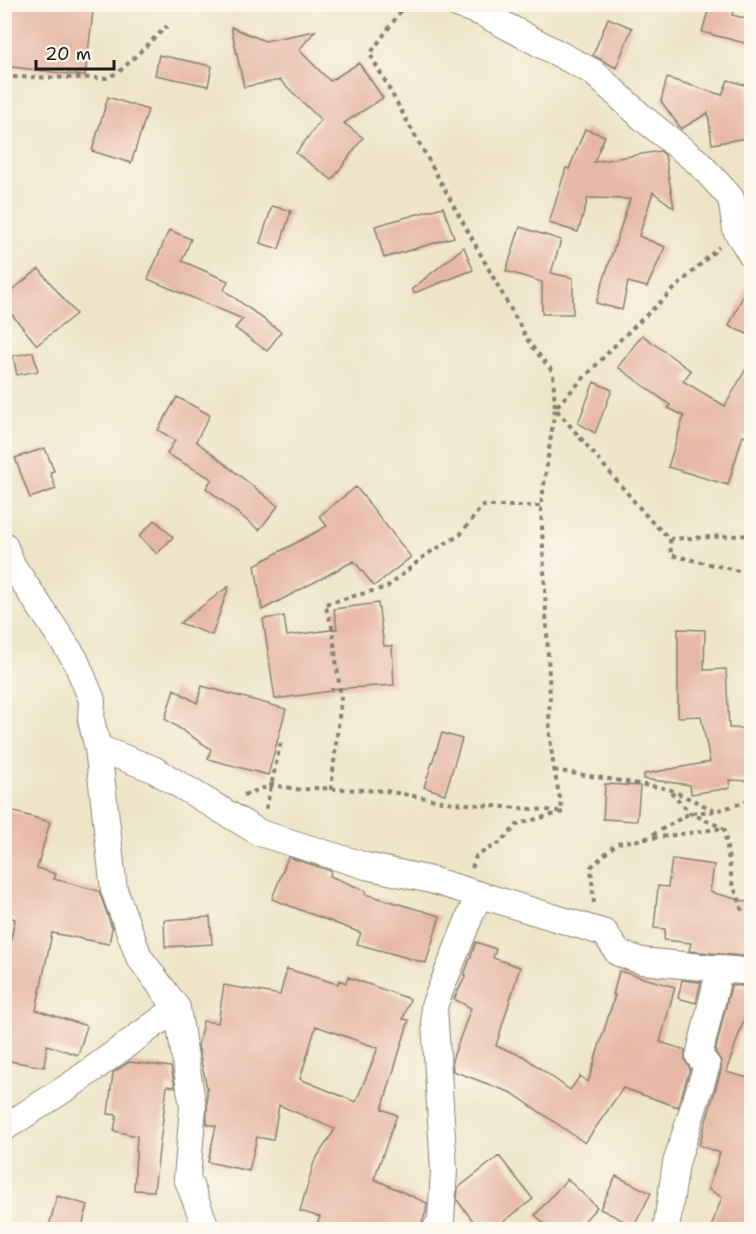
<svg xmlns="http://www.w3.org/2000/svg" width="756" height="1234" viewBox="0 0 756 1234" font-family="'Shantell Sans',sans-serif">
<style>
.building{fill:#e7b8a5;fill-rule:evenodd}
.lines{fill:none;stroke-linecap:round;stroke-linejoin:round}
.minor-casing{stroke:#858072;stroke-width:28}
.path{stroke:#858072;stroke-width:4;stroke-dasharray:4.5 4.5;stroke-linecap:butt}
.minor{stroke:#fff;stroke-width:26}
</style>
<rect width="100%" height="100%" fill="#fbf7ec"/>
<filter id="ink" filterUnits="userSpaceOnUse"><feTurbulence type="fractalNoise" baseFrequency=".0167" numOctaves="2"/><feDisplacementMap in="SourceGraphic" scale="12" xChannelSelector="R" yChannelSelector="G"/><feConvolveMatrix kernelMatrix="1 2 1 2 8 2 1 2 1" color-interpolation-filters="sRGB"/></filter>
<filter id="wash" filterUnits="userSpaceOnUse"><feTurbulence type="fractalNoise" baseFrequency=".008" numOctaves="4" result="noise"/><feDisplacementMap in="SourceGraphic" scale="24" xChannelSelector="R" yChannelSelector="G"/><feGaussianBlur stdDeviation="1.35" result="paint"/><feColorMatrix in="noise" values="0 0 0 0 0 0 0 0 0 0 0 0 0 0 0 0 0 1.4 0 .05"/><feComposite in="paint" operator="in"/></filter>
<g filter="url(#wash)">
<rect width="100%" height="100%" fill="#eee5c7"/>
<g id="blocks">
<path class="building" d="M4,4H94L85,76L4,66Z
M710,4H735L732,15L752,20V45L702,32Z
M608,18L632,28L616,68L593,55Z
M231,27L265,41L315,31L299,50L330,81L359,63L383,98L344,123L363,138L332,180L296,153L321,120L280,80L244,87Z
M159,55L212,66L208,86L155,75Z
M667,78L722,95L728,80L748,86L746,138L712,144L708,113L681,129L661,101Z
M108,97L148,110L131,163L92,151Z
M585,129L605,136L594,162L660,151L665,155L674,208L653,192L639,236L665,247L647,287L628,282L622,310L596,303L630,199L588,198L578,232L549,223L566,168L569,169Z
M272,206L291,211L279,249L260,243Z
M443,207L454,237L384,258L375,226Z
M520,227L561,240L551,273L573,278V314H542V282L506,271Z
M169,230L191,239L182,261L228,281L224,290L281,332L267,351L235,328L243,319L148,279Z
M464,247L473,270L414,293L412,289Z
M39,269L76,314L37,345L4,305V296Z
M752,276V336L729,326Z
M642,335L691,371L683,381L725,406L752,358V439L743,435L728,485L668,467L684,416L668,408L670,405L618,367Z
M33,352L38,371L17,375L13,356Z
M594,382L612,390L595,433L578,423Z
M177,397L210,415L196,441L278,506L259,530L206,488L212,479L167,454L175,440L158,430Z
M45,448L54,471L50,472L56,489L30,498L15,458Z
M356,487L411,557L374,586L354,561L262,610L255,565L327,526L319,516Z
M155,520L173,537L157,554L139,536Z
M229,586L212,635L180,623Z
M378,603L384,646H392L394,685L331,689L332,691L275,699L263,619L284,616L287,636L337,629L334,609Z
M678,629L705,630L704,670L726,669L729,728L752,729V781L729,780L730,788L691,794L690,785L644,779V774L710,762L701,716L678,717Z
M202,686L286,709L268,775L208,759L211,749L165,719L174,689L197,703Z
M442,733L462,739L445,794L424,787Z
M605,784L640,786L637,821L603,819Z
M8,810L50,822L37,868L56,874L54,879L99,891L112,928L109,944L52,933L36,1010L87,1026L78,1055L47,1045L44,1067L4,1060V1049L11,1028L4,1025V973L15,919L4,916V823Z
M288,857L331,871L330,876L366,891L365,894L440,916L426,963L357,944L361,933L272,899Z
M672,859L714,865L710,892L752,903V957L689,951L691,943L664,940L665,929L654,928L658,886L668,887Z
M210,917L212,944L165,947L164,920Z
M476,942L496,949L493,958L520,967L496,1046L523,1056L570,1090L580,1076L588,1082L615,995H613L619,971L675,987L660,1042L685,1050V1060L690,1069L678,1107L623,1088L585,1143L512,1093L453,1071L452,1060L471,1008L454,999L466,975H464Z
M287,969L338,984L339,980L346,983L348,977L410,999L403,1019L409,1020L382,1109L397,1115L374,1179L427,1203L426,1212L419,1230H315L320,1217L300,1211L314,1162L335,1129L279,1105L273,1140L257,1137L249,1171L208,1162L216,1126L207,1124V1088L198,1046L203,1021L218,1023L224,985L280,995ZM316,1026L378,1048L356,1102L300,1079Z
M682,980L701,982L696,1003L678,998Z
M731,985L752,987V1019L745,1017L726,1072L752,1079V1230H710L722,1197L708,1189L720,1153L699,1145L721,1070V1061L715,1052Z
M129,1062L171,1067L175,1087L167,1086L154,1191L134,1190L137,1136L114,1131L117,1115L108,1114L113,1073Z
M499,1156L533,1199L503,1222L489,1230H480L457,1200L458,1188Z
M616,1176L651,1193L634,1226L600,1209Z
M567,1179L597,1207L576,1230H551L535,1215Z
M57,1196L88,1205L81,1230H48Z"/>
</g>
</g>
<g filter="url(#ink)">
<use href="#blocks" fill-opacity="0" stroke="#858072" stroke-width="1.5"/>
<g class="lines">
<g class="minor-casing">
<path id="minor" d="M457,4L482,13L593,72L644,119L699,163L731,198L736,230L752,256
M4,545L12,565L75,659L92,700L91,720L98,748L153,769L260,833L366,866L431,880L605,933L618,953L642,961L752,972
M98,748L114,890L139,957L177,1008L193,1107L187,1178L207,1230
M4,1128L71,1085L177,1008
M435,1230L441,1220L444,1170L434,1006L478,896
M666,1230L676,1163L707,1065L699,1056L720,968"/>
</g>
<path class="path" d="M406,4L370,54L530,344L553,372L555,408L650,520L670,539L752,535
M4,77L106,78L119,72L167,26
M670,539L671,555L752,574
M554,770L669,789L716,811L752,800
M331,790L341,699L332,627L325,604L387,587L427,554L460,535L482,506H541
M671,792L690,813L723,828
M244,795L272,785L302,790L315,788L386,791L453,803L559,811
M266,809L281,741
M724,828L733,888L738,895L742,911
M645,839L690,813L715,811
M472,868L476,856L501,842L518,824L563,812C554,773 547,737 550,697L541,506L555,408L623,337L719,247
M594,903L591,867L617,843L724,828"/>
<use href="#minor" class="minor"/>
</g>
</g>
<rect width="756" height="1234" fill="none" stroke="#fbf7ec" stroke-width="24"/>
<path d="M36 60v9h78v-9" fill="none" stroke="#1c1c1c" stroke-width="3"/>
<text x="45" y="60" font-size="18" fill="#1c1c1c" stroke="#fbf7ec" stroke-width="4.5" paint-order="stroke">20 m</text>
</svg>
